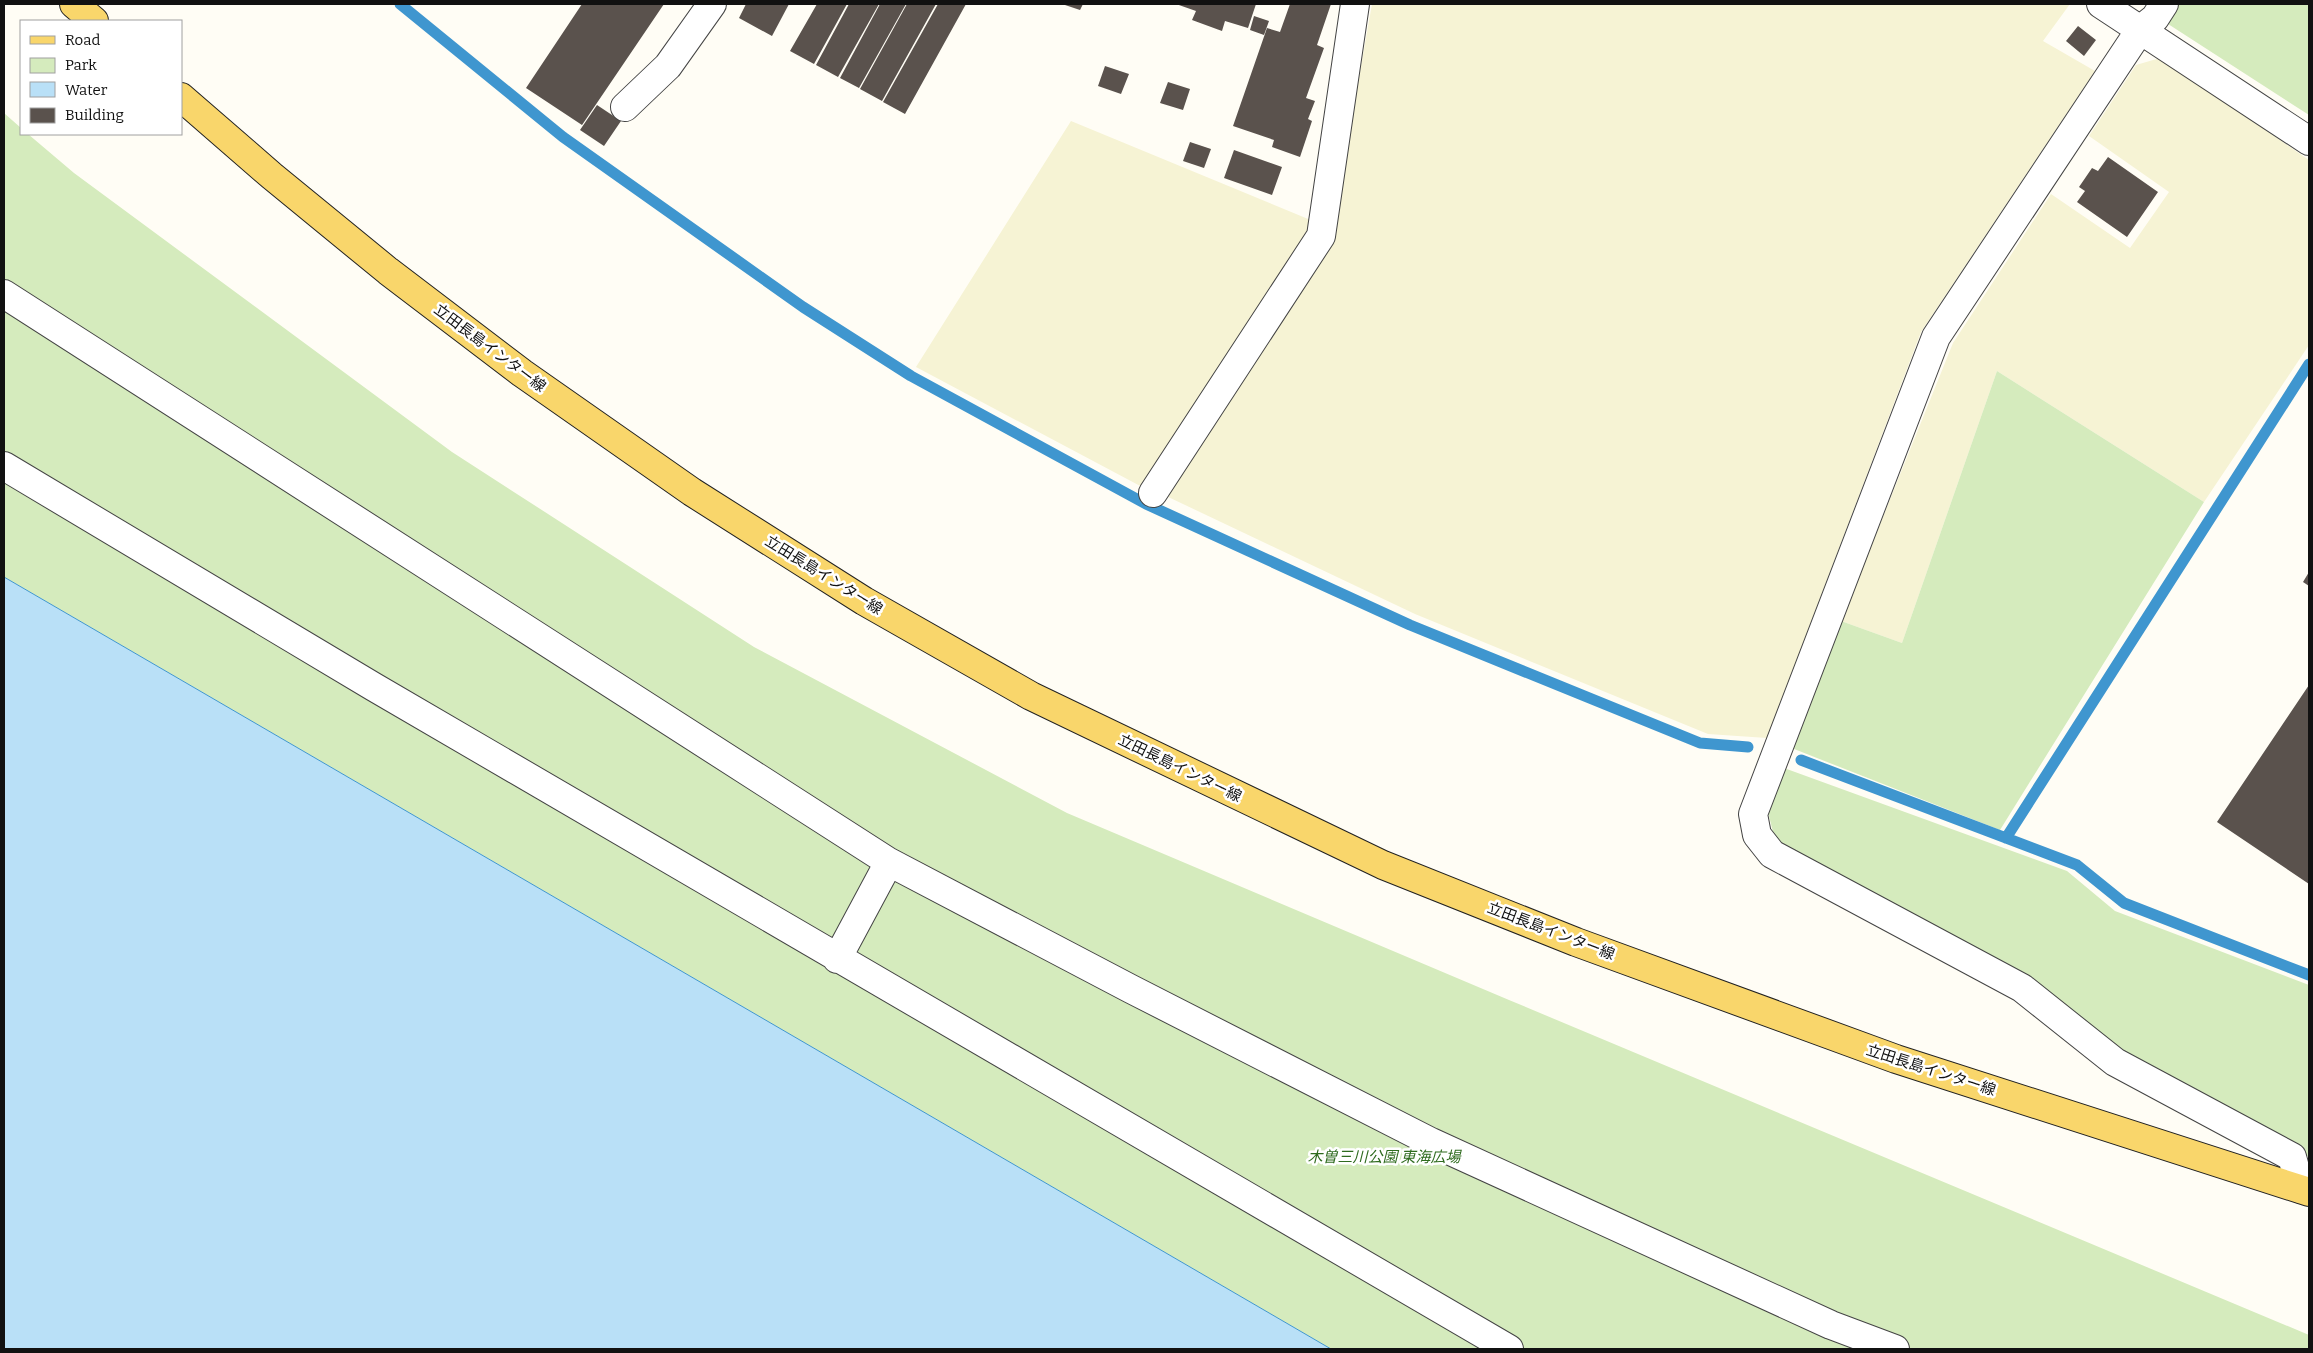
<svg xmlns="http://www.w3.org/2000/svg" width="2313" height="1353" viewBox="0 0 2313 1353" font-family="Bitter,'Noto Sans JP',serif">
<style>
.farmland{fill:#f6f3d4}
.green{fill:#d5ebbd}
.water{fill:#b9e0f7;stroke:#3f96cf}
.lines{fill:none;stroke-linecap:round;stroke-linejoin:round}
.stream{stroke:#3f96cf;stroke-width:11}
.building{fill:#5a524d}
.minor-casing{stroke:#444;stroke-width:30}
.major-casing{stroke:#222;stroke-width:30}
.minor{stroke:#fff;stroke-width:28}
.major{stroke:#f9d66b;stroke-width:28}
.labels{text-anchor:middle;stroke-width:5;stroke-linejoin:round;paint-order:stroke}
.street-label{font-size:15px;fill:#111;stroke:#fff}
.park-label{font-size:15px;font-style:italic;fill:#2f6b1f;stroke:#fff}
</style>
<rect width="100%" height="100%" fill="#fffdf5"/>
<path class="farmland" d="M1372,4H2070L2043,41L2095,71L1921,332L1767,738L1708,734L1415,614L1164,495L1330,241Z
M2160,58L2309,160V345L2204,502L1997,371L1902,643L1841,621L1953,343L2051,194L2130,248L2169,192L2089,136L2136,65Z
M1071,121L1313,221L1309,237L1144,488L916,367Z"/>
<path class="green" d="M2177,4H2309V115L2165,22Z
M4,113L21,128V134H28L74,173L452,452L754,647L1067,813L1509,1000L2309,1335V1349H1331L4,577Z
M1997,371L2204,502L2000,830L1789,747L1841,621L1902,643Z
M1784,768L2067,871L2115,911L2309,985V1157L2143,1068L1792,856L1774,836L1768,812Z"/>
<path class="water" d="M4,577L1331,1349H4Z"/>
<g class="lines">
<path class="stream" d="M400,4L563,137L803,307L911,376L1146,504L1410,625L1700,743L1748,747
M1801,760L2077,865L2124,903L2309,975
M2006,838L2309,364"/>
</g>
<path class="building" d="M582,4H664L582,125L526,88Z
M746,4H789L772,36L739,18Z
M817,4H847L814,64L790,51Z
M849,4H879L838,77L816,65Z
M880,4H906L859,88L840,78Z
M907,4H936L882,101L860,89Z
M938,4H966L905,114L883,102Z
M1062,4H1083L1080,10Z
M1176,4H1256L1248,28L1225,21L1222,31L1192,20L1196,11Z
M1290,4H1331L1317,45L1324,48L1306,98L1315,101L1308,119L1312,121L1300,157L1272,147L1274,140L1233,126L1267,28L1280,32Z
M1254,16L1269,21L1264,35L1250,30Z
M2078,26L2096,40L2084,56L2066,41Z
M1105,66L1129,74L1121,94L1098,86Z
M1168,82L1190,89L1183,110L1160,103Z
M597,105L621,121L604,146L580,130Z
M1190,142L1211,149L1204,168L1183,161Z
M1234,150L1282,167L1272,195L1224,178Z
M2108,157L2158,192L2127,237L2077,202L2085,191L2079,187L2092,168L2098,171Z
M2309,572V586L2303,582Z
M2309,685V884L2217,822Z"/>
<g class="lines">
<g class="minor-casing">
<path id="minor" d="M2101,4L2309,141
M2164,4L2155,18L2140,30L1936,337L1753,814L1757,835L1772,854L2022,988L2115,1062L2292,1157L2301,1189
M625,107L668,66L712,4
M4,294L889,862L1131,989L1431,1142L1831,1325L1895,1349
M4,466L374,687L1509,1349
M1153,493L1321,236L1355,4
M837,959L889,862"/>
</g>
<g class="major-casing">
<path id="major" d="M74,4L94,21
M181,97L272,176L388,271L522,373L692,492L864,601L1031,696L1383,865L1576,942L1896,1059L2309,1192"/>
</g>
<use href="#minor" class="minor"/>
<use href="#major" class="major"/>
</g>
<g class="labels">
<g class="street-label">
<text transform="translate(490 348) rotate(37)" y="5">立田長島インター線</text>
<text transform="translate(824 575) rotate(32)" y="5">立田長島インター線</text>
<text transform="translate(1180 768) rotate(26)" y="5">立田長島インター線</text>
<text transform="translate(1551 931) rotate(21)" y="5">立田長島インター線</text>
<text transform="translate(1931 1070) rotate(18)" y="5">立田長島インター線</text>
</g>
<g class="park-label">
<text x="1384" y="1162">木曽三川公園 東海広場</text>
</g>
</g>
<rect width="2313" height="1353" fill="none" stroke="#111111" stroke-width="10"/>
<rect x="20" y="20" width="162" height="115" fill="#ffffff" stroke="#a0a0a0"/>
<rect x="30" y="36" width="25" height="8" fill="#f9d66b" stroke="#a0a0a0"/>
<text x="65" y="45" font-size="15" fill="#111111">Road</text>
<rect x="30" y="58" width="25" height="15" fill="#d5ebbd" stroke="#a0a0a0"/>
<text x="65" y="70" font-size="15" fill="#111111">Park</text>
<rect x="30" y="82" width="25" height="15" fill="#b9e0f7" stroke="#a0a0a0"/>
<text x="65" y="95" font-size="15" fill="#111111">Water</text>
<rect x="30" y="108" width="25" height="15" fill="#5a524d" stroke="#a0a0a0"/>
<text x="65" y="120" font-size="15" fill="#111111">Building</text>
</svg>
